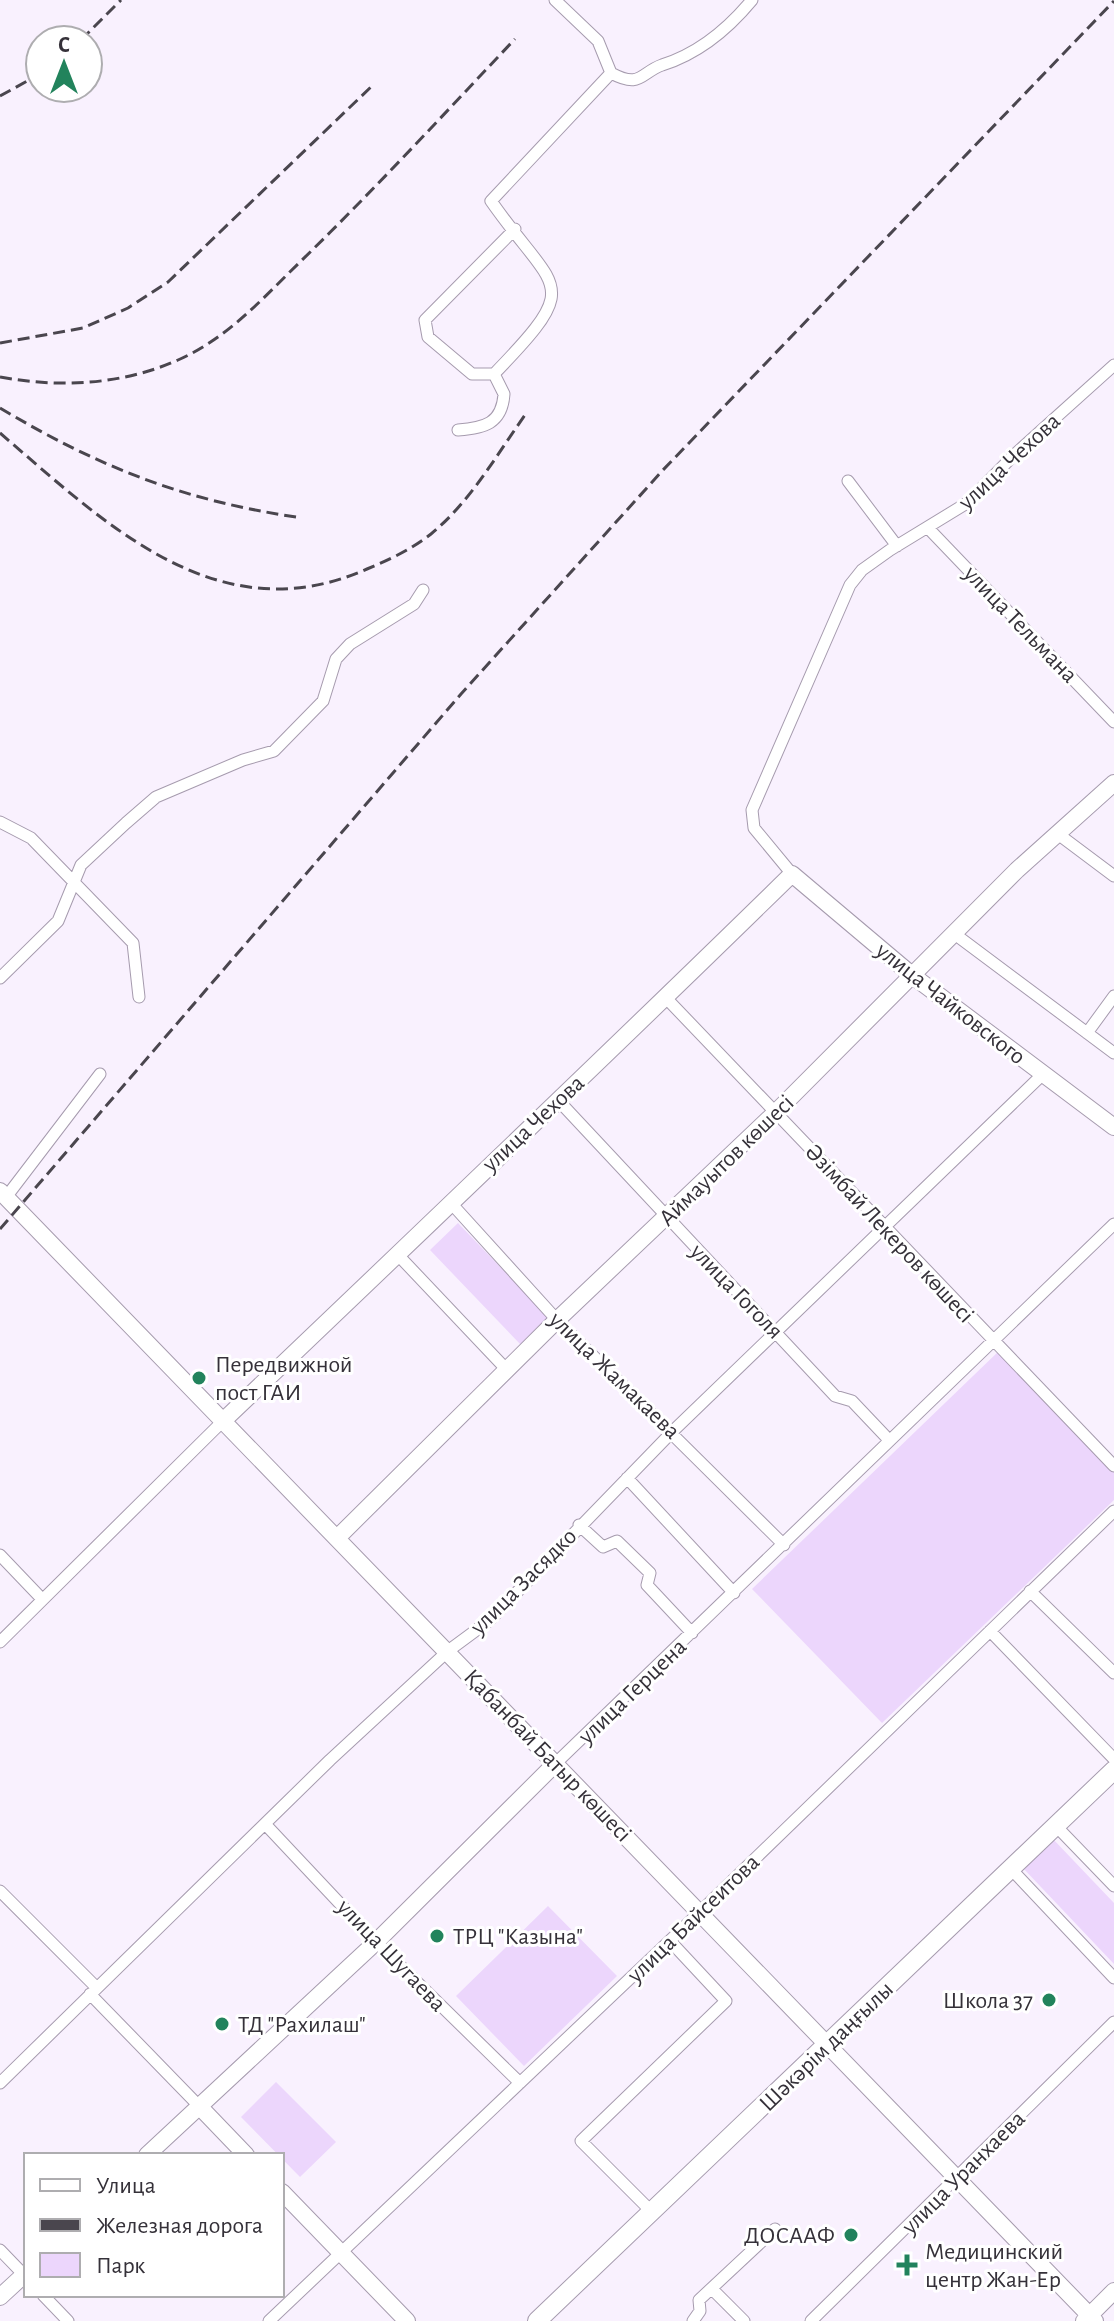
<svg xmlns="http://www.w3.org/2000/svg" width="1114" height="2321" viewBox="0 0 1114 2321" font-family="'Alegreya Sans',sans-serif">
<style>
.green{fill:#ecd6fc}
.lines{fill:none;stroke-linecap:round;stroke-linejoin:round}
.street-casing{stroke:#a69bae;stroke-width:13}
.secondary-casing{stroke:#a69bae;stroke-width:18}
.primary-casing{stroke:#a69bae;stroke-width:20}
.street{stroke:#fff;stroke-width:11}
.secondary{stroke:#fff;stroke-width:16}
.primary{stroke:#fff;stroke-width:18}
.rail{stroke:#4a464e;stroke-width:3;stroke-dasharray:12 6;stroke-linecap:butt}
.poi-dot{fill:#22835c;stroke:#fff;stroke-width:3}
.labels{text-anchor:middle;stroke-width:6;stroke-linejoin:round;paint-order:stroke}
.street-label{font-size:24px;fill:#353139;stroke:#fff}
.poi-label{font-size:24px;fill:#353139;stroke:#fff;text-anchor:start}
</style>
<rect width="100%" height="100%" fill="#f9f1fe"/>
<path class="green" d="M458,1223L549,1318L521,1345L430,1250Z
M1001,1349L1114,1467V1500L882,1723L752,1589Z
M1052,1838L1114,1903V1964L1022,1867Z
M548,1906L617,1976L524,2066L456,1996Z
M276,2082L336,2142L300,2177L241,2117Z"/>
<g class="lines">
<g class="street-casing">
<path id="street" d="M611,73C641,89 640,73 662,65C697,54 728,29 752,0
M515,229L425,320L428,337L472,374H494C585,280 556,294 491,201L611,73L598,41L555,0
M458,430C484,428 502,424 504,394L494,374
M848,481L897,546
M928,528L1114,722
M0,822L31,838L133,943L139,997
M1058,834L1114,876
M792,874L754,828L752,810L850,585L862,570L890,550L967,503L1013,456L1114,365
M956,935L1114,1053
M0,978L58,921L81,865L126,823L156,797L243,760L274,751L323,701L336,659L350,644L414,604L423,590
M667,999L1114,1466
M1087,1033L1114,996
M557,1099L835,1396L852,1401L889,1440
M1,1195L10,1192L100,1074
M450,1202L557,1320L784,1545
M398,1255L507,1370
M627,1478L734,1593
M579,1525L603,1547L617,1541L650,1573L647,1585L692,1633
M0,1555L42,1599
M1030,1591L1114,1673
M990,1631L1114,1759
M0,1642L224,1420
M556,1763L1114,1224
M266,1825L376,1942L520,2083
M1057,1827L1114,1886
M1012,1870L1114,1978
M0,1891L97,1988
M90,1994L198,2105
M0,2083L330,1760L448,1651L490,1620L673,1431L1042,1075
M653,2213L581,2141L726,2001L670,1941
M0,2250L26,2277
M713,2290L744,2321
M43,2295L68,2321
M269,2321L700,1912L1114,1511
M693,2321L700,2311L699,2300L775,2229
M811,2321L1114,2022"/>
</g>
<g class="secondary-casing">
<path id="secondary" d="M0,1191L1095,2321
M224,1420C414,1239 604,1058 792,874L913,976L1114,1127
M338,1537L557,1320L776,1112L1017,870L1114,783
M198,2105L246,2155
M147,2155L376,1942L556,1763
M282,2192L407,2321
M0,2297L26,2273
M1084,2321L1114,2291"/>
</g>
<g class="primary-casing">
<path id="primary" d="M537,2321L1114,1770"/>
</g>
<use href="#street" class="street"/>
<use href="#secondary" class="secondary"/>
<use href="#primary" class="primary"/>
<path class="rail" d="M81,40L121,0
M0,96L40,74
M0,343L83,328L128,308L168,282L373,85
M0,377C60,388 122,385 178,360C228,338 262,299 300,262C374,190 444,114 515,39
M0,408C99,467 182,500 296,517
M0,433C106,524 218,635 367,569C389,560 412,549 431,534C470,502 496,456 525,415
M0,1229L461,694L663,470L1114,1"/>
</g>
<g class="poi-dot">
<circle cx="199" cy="1378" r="8"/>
<circle cx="437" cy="1936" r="8"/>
<circle cx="1049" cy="2000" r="8"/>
<circle cx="222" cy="2024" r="8"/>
<circle cx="851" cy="2235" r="8"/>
<path d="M903 2253h8v8h8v8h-8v8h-8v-8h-8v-8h8z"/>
</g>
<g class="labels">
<g class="street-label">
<text transform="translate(1009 461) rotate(-43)" y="8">улица Чехова</text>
<text transform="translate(1021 624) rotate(46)" y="8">улица Тельмана</text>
<text transform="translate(951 1003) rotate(38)" y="8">улица Чайковского</text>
<text transform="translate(533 1123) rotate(-43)" y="8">улица Чехова</text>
<text transform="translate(726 1160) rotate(-44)" y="8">Аймауытов көшесі</text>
<text transform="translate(890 1233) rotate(47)" y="8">Әзімбай Лекеров көшесі</text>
<text transform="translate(737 1291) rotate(46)" y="8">улица Гоголя</text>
<text transform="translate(615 1375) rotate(44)" y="8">улица Жамакаева</text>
<text transform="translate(523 1581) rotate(-45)" y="8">улица Засядко</text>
<text transform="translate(632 1691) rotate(-44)" y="8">улица Герцена</text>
<text transform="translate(548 1755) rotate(46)" y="8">Қабанбай Батыр көшесі</text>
<text transform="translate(693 1918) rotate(-44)" y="8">улица Байсеитова</text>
<text transform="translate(392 1955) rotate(46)" y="8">улица Шугаева</text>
<text transform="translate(826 2046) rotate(-44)" y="8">Шәкәрім даңғылы</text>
<text transform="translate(963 2172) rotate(-45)" y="8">улица Уранхаева</text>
</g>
<g class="poi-label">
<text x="215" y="1372">Передвижной<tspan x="215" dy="28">пост ГАИ</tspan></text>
<text x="453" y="1944">ТРЦ "Казына"</text>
<text x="1033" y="2008" text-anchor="end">Школа 37</text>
<text x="238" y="2032">ТД "Рахилаш"</text>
<text x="835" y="2243" text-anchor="end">ДОСААФ</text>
<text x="925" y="2259">Медицинский<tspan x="925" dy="28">центр Жан-Ер</tspan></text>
</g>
</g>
<rect x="24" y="2153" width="260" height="144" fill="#ffffff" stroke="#aeadb0" stroke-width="2"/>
<rect x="40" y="2179" width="40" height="12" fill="#ffffff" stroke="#aeadb0" stroke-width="2"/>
<text x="96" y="2193" font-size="24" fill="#353139">Улица</text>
<rect x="40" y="2219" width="40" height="12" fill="#4a464e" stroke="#aeadb0" stroke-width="2"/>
<text x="96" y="2233" font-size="24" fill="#353139">Железная дорога</text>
<rect x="40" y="2253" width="40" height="24" fill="#ecd6fc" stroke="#aeadb0" stroke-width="2"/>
<text x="96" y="2273" font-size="24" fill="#353139">Парк</text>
<g transform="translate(64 64)"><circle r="38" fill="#ffffff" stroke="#aeadb0" stroke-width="2"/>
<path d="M0-6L14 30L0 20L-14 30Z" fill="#22835c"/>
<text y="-12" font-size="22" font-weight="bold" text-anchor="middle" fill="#353139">С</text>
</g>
</svg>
